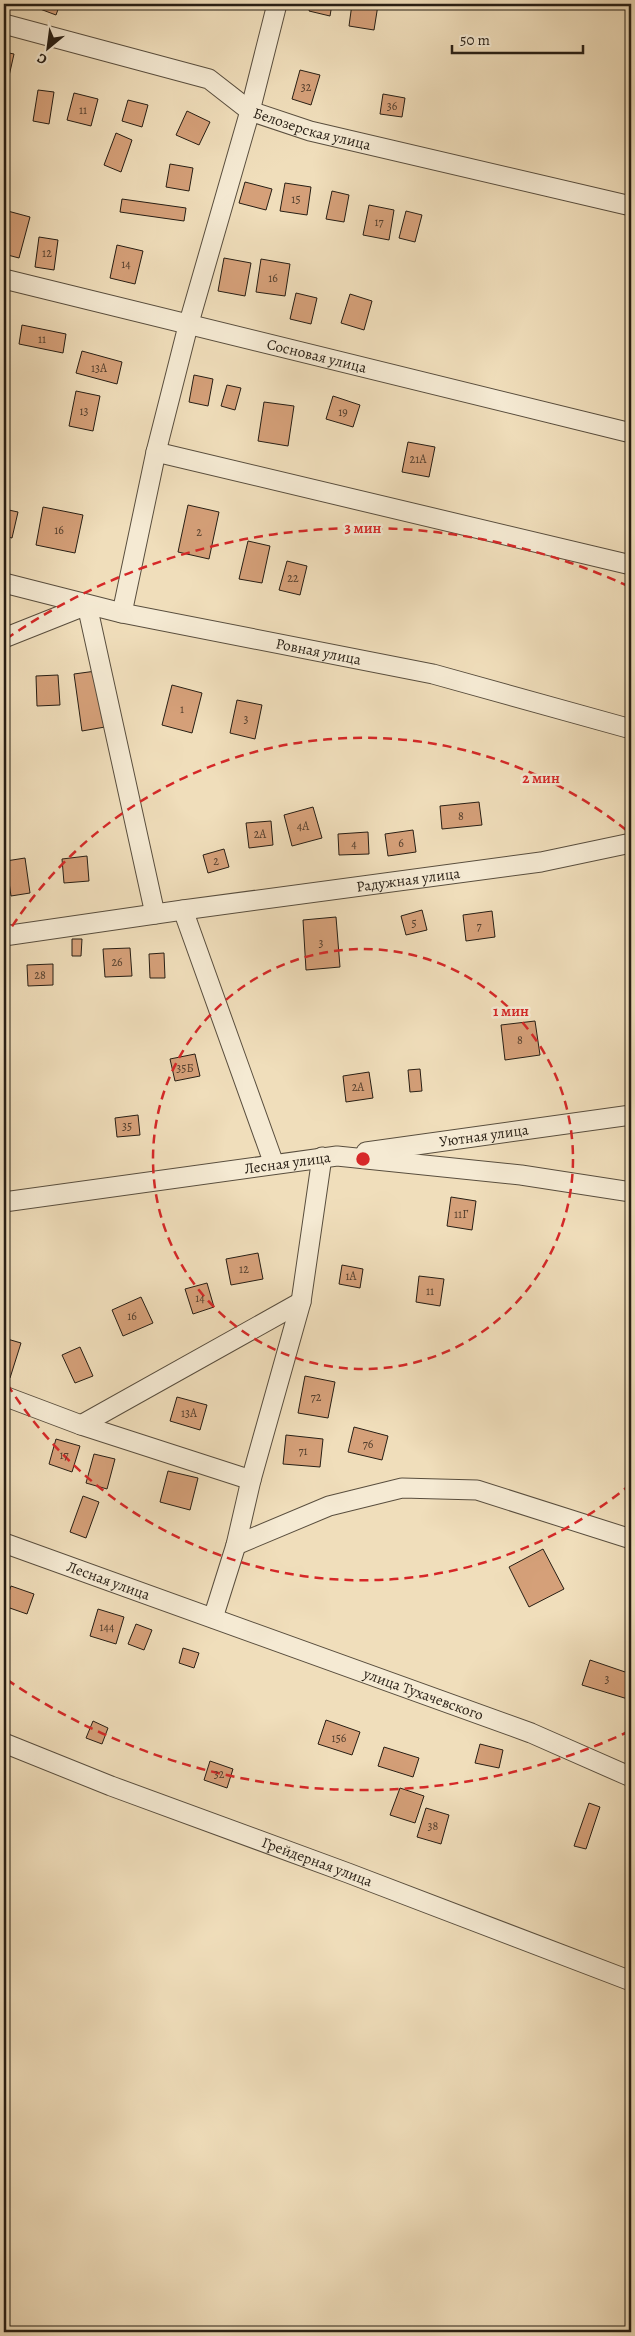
<svg xmlns="http://www.w3.org/2000/svg" width="635" height="2336" viewBox="0 0 635 2336" font-family="Alegreya,serif">
<style>
.building{fill:#d5a079;stroke:#271e14}
.lines{fill:none;stroke-linecap:round;stroke-linejoin:round}
.street-casing{stroke:#594e3e;stroke-width:21}
.street{stroke:#f5ead3;stroke-width:19}
.ring{fill:none;stroke:#d62828;stroke-width:2.5;stroke-dasharray:9 6}
.labels{text-anchor:middle;stroke-width:5;stroke-linejoin:round;paint-order:stroke}
.number-label{font-size:12px;fill:#523e2d}
.street-label{font-size:15px;fill:#271e14;stroke:#f5ead3}
.centre{fill:#d62828;stroke:#f5ead3;stroke-width:2.5}
.ring-label{font-size:15px;text-anchor:middle;font-weight:bold;fill:#d62828;stroke:#f5ead3;stroke-width:5;stroke-linejoin:round;paint-order:stroke}
</style>
<rect width="100%" height="100%" fill="#f0debb"/>
<filter id="stains"><feTurbulence type="fractalNoise" baseFrequency=".004" numOctaves="4"/><feColorMatrix values="0 0 0 0 .2 0 0 0 0 .09 0 0 0 0 .02 0 0 0 .5 -.17"/></filter>
<radialGradient id="worn" r=".72"><stop offset=".6" stop-color="#630" stop-opacity="0"/><stop offset="1" stop-color="#630" stop-opacity=".3"/></radialGradient>
<path class="building" d="M42,4H60L56,15L40,9Z
M311,4H332L330,16L309,11Z
M352,4L378,5L374,30L349,26Z
M4,52L14,54L7,85H4Z
M300,70L320,75L311,105L292,99Z
M38,90L54,92L49,124L33,121Z
M74,93L98,99L91,126L67,120Z
M383,94L405,98L402,117L380,114Z
M128,100L148,105L142,127L122,121Z
M187,111L210,122L199,145L176,135Z
M116,133L132,140L121,172L104,165Z
M170,164L193,168L189,191L166,187Z
M245,182L272,189L266,210L239,203Z
M285,183L311,187L307,215L280,211Z
M332,191L349,195L344,222L326,219Z
M122,199L186,208L184,221L120,212Z
M369,205L394,210L389,240L363,235Z
M4,210L30,217L19,258L4,254Z
M406,211L422,215L415,242L399,238Z
M39,237L58,240L54,270L35,267Z
M117,245L143,251L135,284L110,278Z
M224,258L251,263L245,296L218,291Z
M261,259L290,264L285,296L256,292Z
M296,293L317,298L311,324L290,319Z
M350,294L372,301L364,330L341,323Z
M22,325L66,334L63,353L19,344Z
M82,351L122,362L117,384L76,373Z
M194,375L213,379L208,406L189,402Z
M227,385L241,388L235,410L221,406Z
M76,391L100,396L93,431L69,426Z
M333,396L360,405L353,427L326,419Z
M264,402L294,406L288,446L258,441Z
M408,442L435,447L429,477L402,472Z
M188,505L219,512L209,559L178,552Z
M43,507L83,515L75,553L36,545Z
M4,509L18,512L12,538L4,536Z
M248,541L270,546L262,583L239,579Z
M287,561L307,566L300,595L279,590Z
M96,671L105,727L82,731L74,674Z
M58,675L60,705L37,706L36,676Z
M172,685L202,693L192,733L162,725Z
M237,700L262,705L255,739L230,733Z
M479,802L482,825L442,829L440,806Z
M313,807L322,838L292,846L284,815Z
M271,821L273,845L249,848L246,823Z
M413,830L416,852L388,856L385,834Z
M368,832L369,854L339,855L338,834Z
M224,849L229,867L208,873L203,855Z
M87,856L89,881L64,883L62,859Z
M25,858L30,893L11,896L6,861Z
M422,910L427,930L406,935L401,916Z
M492,911L495,937L466,941L463,915Z
M336,917L340,967L306,970L303,920Z
M72,939H82L81,956H72Z
M130,948L132,976L105,977L103,949Z
M164,953L165,978H150L149,954Z
M53,964V985L28,986L27,965Z
M535,1021L540,1055L505,1060L501,1025Z
M195,1054L200,1076L175,1081L170,1059Z
M420,1069L422,1091L410,1092L408,1070Z
M369,1072L373,1098L346,1102L343,1076Z
M138,1115L140,1135L117,1137L115,1118Z
M451,1197L476,1201L472,1230L447,1226Z
M258,1253L263,1279L231,1285L226,1259Z
M342,1265L363,1269L360,1288L339,1284Z
M419,1276L444,1279L440,1306L416,1302Z
M207,1283L214,1307L193,1314L185,1289Z
M141,1297L153,1323L123,1336L112,1310Z
M4,1338L21,1343L10,1378L4,1376Z
M80,1347L93,1376L75,1383L62,1355Z
M305,1376L335,1382L328,1418L298,1413Z
M177,1397L207,1405L200,1430L170,1421Z
M354,1427L388,1436L382,1460L348,1452Z
M286,1435L323,1439L320,1467L283,1464Z
M56,1439L80,1446L72,1472L49,1464Z
M94,1454L115,1459L107,1489L86,1483Z
M168,1471L198,1478L190,1510L160,1502Z
M83,1496L99,1502L86,1538L70,1532Z
M543,1549L564,1589L529,1607L509,1567Z
M11,1586L34,1594L27,1614L4,1606Z
M98,1609L124,1617L116,1644L90,1636Z
M136,1624L152,1630L144,1650L128,1644Z
M183,1648L199,1653L194,1668L179,1663Z
M590,1660L631,1674V1700L582,1685Z
M326,1720L360,1732L352,1755L318,1744Z
M93,1721L108,1728L102,1744L86,1738Z
M480,1744L503,1750L499,1768L475,1763Z
M384,1747L419,1758L413,1777L378,1766Z
M210,1761L233,1769L227,1788L204,1780Z
M400,1788L424,1796L415,1823L390,1815Z
M589,1803L600,1807L586,1849L574,1846Z
M426,1808L449,1815L441,1844L417,1837Z"/>
<g class="lines">
<g class="street-casing">
<g id="street">
<path id="s1" d="M4,24L209,79L250,111L310,131L631,206"/>
<path id="s2" d="M4,279L631,433"/>
<path d="M156,452L631,565"/>
<path id="s3" d="M4,583L122,613L433,674L631,729"/>
<path d="M122,613L156,452L188,326L250,111L277,4"/>
<path d="M4,638L87,605L155,914"/>
<path d="M183,910L274,1164"/>
<path id="s4" d="M4,936L183,910L541,862L631,843"/>
<path id="s5" d="M366,1152L631,1115"/>
<path id="s6" d="M4,1202L337,1156L521,1175L631,1192"/>
<path d="M4,1396L81,1425L251,1480"/>
<path d="M81,1425L301,1302"/>
<path id="s7" d="M4,1543L531,1733L631,1777"/>
<path d="M236,1545L329,1506L402,1488L477,1490L631,1539"/>
<path d="M213,1618L236,1545L251,1480L301,1302L322,1157"/>
<path id="s8" d="M4,1743L111,1786L348,1873L631,1981"/>
</g>
</g>
<use href="#street" class="street"/>
</g>
<g class="ring">
<circle cx="363" cy="1159" r="210"/>
<path d="M631 1484A421 421 0 0 1 4 1379M4 939A421 421 0 0 1 631 834"/>
<path d="M630 1731A631 631 0 0 1 6 1679M6 639A631 631 0 0 1 630 587"/>
</g>
<g class="labels">
<g class="number-label">
<text x="306" y="91">32</text>
<text x="392" y="110">36</text>
<text x="83" y="114">11</text>
<text x="296" y="203">15</text>
<text x="379" y="226">17</text>
<text x="47" y="257">12</text>
<text x="126" y="268">14</text>
<text x="273" y="282">16</text>
<text x="42" y="343">11</text>
<text x="99" y="372">13А</text>
<text x="84" y="415">13</text>
<text x="343" y="416">19</text>
<text x="418" y="463">21А</text>
<text x="59" y="534">16</text>
<text x="199" y="536">2</text>
<text x="293" y="582">22</text>
<text x="182" y="713">1</text>
<text x="246" y="723">3</text>
<text x="461" y="820">8</text>
<text x="303" y="830">4А</text>
<text x="260" y="838">2А</text>
<text x="401" y="847">6</text>
<text x="354" y="848">4</text>
<text x="216" y="865">2</text>
<text x="414" y="927">5</text>
<text x="479" y="930">7</text>
<text x="321" y="947">3</text>
<text x="117" y="966">26</text>
<text x="40" y="979">28</text>
<text x="520" y="1044">8</text>
<text x="185" y="1072">35Б</text>
<text x="358" y="1091">2А</text>
<text x="127" y="1130">35</text>
<text x="461" y="1218">11Г</text>
<text x="244" y="1273">12</text>
<text x="351" y="1280">1А</text>
<text x="430" y="1295">11</text>
<text x="200" y="1302">14</text>
<text x="132" y="1320">16</text>
<text x="316" y="1401">72</text>
<text x="189" y="1417">13А</text>
<text x="368" y="1448">76</text>
<text x="303" y="1455">71</text>
<text x="64" y="1459">17</text>
<text x="107" y="1631">144</text>
<text x="607" y="1683">3</text>
<text x="339" y="1742">156</text>
<text x="219" y="1778">32</text>
<text x="433" y="1830">38</text>
</g>
<g class="street-label">
<text dy="5" stroke="none"><textPath href="#s1" startOffset="329">Белозерская улица</textPath></text>
<text dy="5" stroke="none"><textPath href="#s2" startOffset="322">Сосновая улица</textPath></text>
<text dy="5" stroke="none"><textPath href="#s3" startOffset="322">Ровная улица</textPath></text>
<text dy="5" stroke="none"><textPath href="#s4" startOffset="408">Радужная улица</textPath></text>
<text dy="5" stroke="none"><textPath href="#s5" startOffset="119">Уютная улица</textPath></text>
<text dy="5" stroke="none"><textPath href="#s6" startOffset="286">Лесная улица</textPath></text>
<text dy="5" stroke="none"><textPath href="#s7" startOffset="111">Лесная улица</textPath></text>
<text dy="5" stroke="none"><textPath href="#s7" startOffset="446">улица Тухачевского</textPath></text>
<text dy="5" stroke="none"><textPath href="#s8" startOffset="335">Грейдерная улица</textPath></text>
</g>
</g>
<circle cx="363" cy="1159" r="8" class="centre"/>
<g class="ring-label">
<text x="363" y="533">3 мин</text>
<text x="541" y="783">2 мин</text>
<text x="511" y="1016">1 мин</text>
</g>
<rect width="635" height="2336" fill="none" stroke="#f0debb" stroke-width="20"/>
<rect x="5" y="5" width="625" height="2326" fill="none" stroke="#271e14" stroke-width="2.5"/>
<rect x="10" y="10" width="615" height="2316" fill="none" stroke="#271e14"/>
<g transform="translate(48 48) rotate(209)" stroke="#f5ead3" stroke-width="4" paint-order="stroke">
<path d="M0-4L9 19L0 12L-9 19Z" fill="#271e14"/>
<text y="-8" font-size="14" font-weight="bold" text-anchor="middle" fill="#271e14">С</text>
</g>
<path d="M452 45v8h131v-8" fill="none" stroke="#271e14" stroke-width="2.5"/>
<text x="460" y="45" font-size="15" fill="#271e14" stroke="#f5ead3" stroke-width="4" paint-order="stroke">50 m</text>
<rect width="100%" height="100%" filter="url(#stains)"/>
<rect width="100%" height="100%" fill="url(#worn)"/>
</svg>
